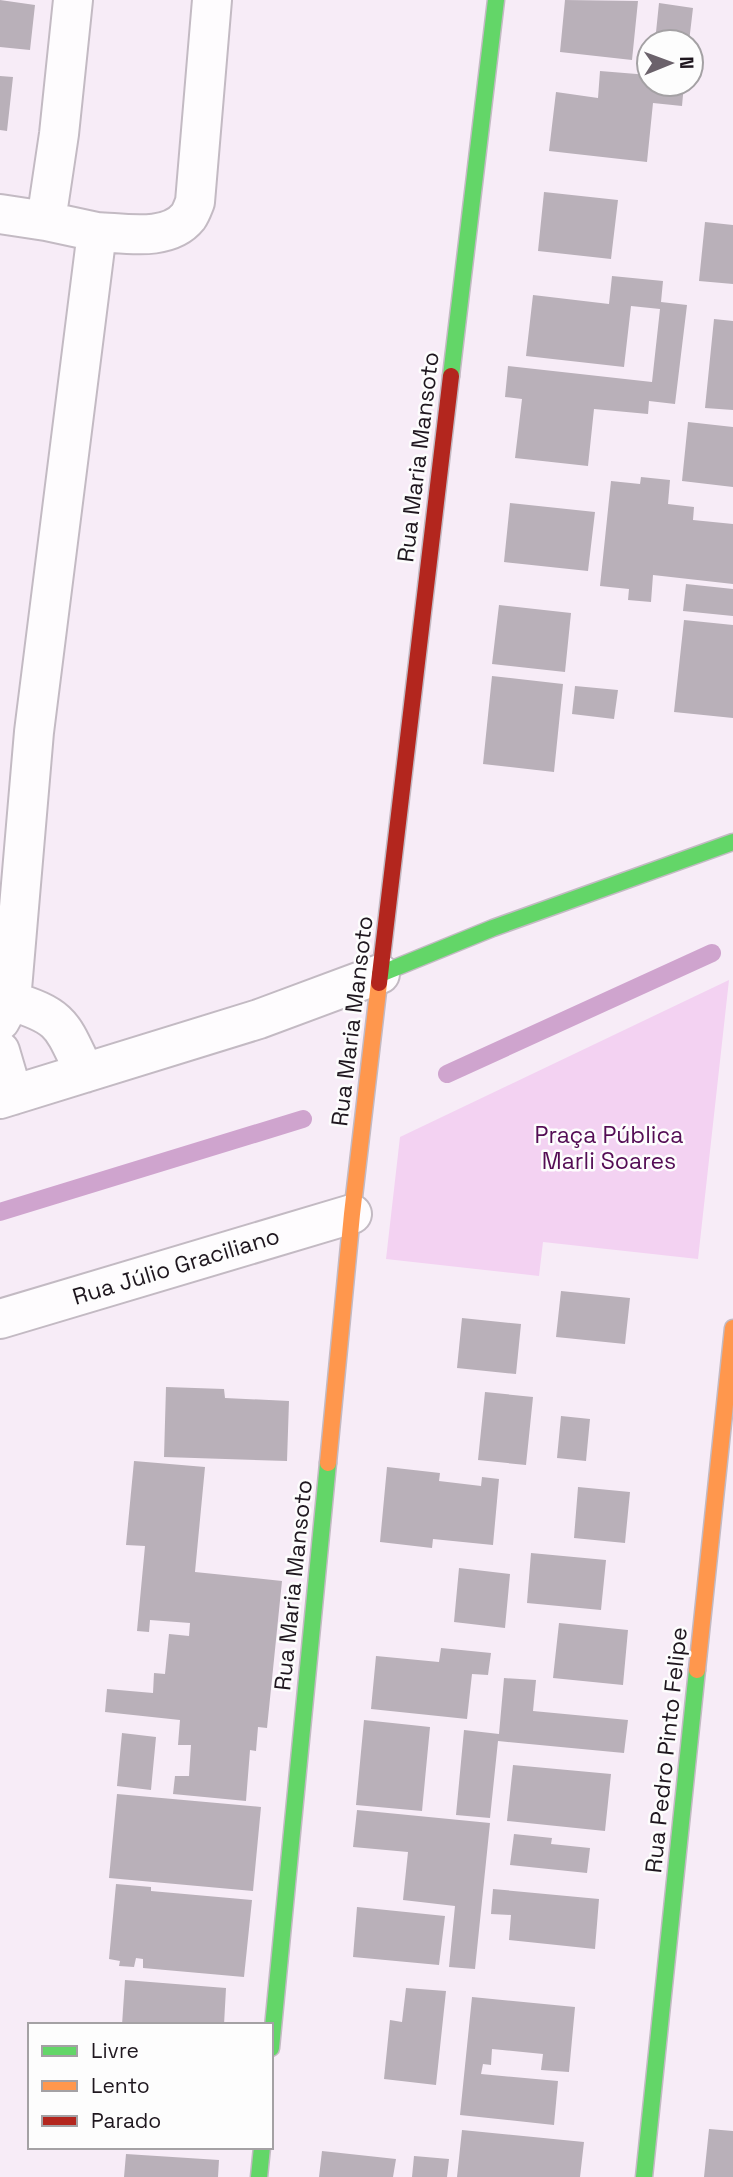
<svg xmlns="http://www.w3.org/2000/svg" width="733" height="2177" viewBox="0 0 733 2177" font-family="'Space Grotesk',sans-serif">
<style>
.green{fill:#f3d2f2}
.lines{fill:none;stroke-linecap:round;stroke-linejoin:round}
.stream{stroke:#cfa4ce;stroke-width:18}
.building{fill:#b9b0b9}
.street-casing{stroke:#c3bac3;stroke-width:42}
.fast-casing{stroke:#c3bac3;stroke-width:19}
.slow-casing{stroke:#c3bac3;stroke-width:19}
.jam-casing{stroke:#c3bac3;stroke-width:19}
.street{stroke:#fefcfe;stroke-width:38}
.fast{stroke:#63d668;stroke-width:16}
.slow{stroke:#ff974d;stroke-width:16}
.jam{stroke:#b3261e;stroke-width:16}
.labels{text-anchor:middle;stroke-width:5;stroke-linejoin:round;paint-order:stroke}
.street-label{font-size:23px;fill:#1f171f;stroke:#fdfdfd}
.park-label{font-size:23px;fill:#540d55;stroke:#fdfdfd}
</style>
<rect width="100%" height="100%" fill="#f7ecf7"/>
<path class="green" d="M729,980L698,1259L543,1242L539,1276L386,1259L400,1137Z"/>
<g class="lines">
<path class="stream" d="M447,1074L712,953
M0,1212L303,1119"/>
</g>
<path class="building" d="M0,0L35,5L30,50L0,47Z
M565,0L638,1L632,60L560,52Z
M659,3L693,8L689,42H655Z
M600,71L649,75V84H684L682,106L653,103L647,162L549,151L556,92L598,98Z
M0,76L13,77L7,131L0,130Z
M544,192L618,200L611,259L538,251Z
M705,222L733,225V284L699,281Z
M612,276L663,281L661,302L687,305L675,404L649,401L648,414L594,409L588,466L515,458L522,399L505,397L508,366L652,382L660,309L631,306L624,367L526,356L533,295L609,304Z
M714,319L733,321V410L705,408Z
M688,422L733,427V487L682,481Z
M641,477L670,480L668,504L694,507L693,520L733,524V584L653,575L651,602L628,600L629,589L600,586L611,481L640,484Z
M510,503L595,512L588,571L504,562Z
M686,584L733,589V616L683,611Z
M499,605L571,613L565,672L492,664Z
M684,620L733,625V718L674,712Z
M492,676L563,684L554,772L483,764Z
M575,686L618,690L614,719L572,714Z
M561,1291L630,1298L625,1344L556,1337Z
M462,1318L521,1324L516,1374L457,1368Z
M166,1387L224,1389L225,1398L289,1401L287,1461L164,1457Z
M485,1392L533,1397L526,1465L478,1460Z
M561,1416L590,1419L586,1461L557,1458Z
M134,1461L205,1467L195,1572L282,1581L267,1728L258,1727L256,1751L250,1750L246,1801L173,1794L175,1776H189L191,1745H178L180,1720L105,1712L107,1689L153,1693L154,1673L165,1674L169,1634L189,1636L190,1623L150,1620L149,1632L137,1631L145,1546L126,1545Z
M387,1467L440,1473L439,1481L481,1486L482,1477L499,1479L493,1545L433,1539L432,1548L380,1542Z
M578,1487L630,1492L625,1543L574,1538Z
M531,1553L606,1560L601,1610L527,1603Z
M459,1568L510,1574L505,1628L454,1622Z
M559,1623L628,1630L623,1685L553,1678Z
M441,1648L491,1653L488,1675L472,1674L467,1719L371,1709L376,1656L439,1662Z
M504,1678L536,1680L533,1711L628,1720L624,1753L498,1741L490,1818L456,1815L464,1730L499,1734Z
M364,1720L430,1727L422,1811L356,1805Z
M122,1733L156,1737L151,1790L117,1786Z
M513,1765L611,1774L605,1831L507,1821Z
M117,1794L261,1807L253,1891L109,1878Z
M357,1810L490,1823L475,1969L449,1967L455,1906L403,1900L408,1852L353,1847Z
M514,1834L552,1838L551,1844L590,1848L587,1873L510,1865Z
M116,1884L151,1887V1891L252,1900L244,1977L143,1968V1959L136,1958L134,1967L119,1966L120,1961L109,1959Z
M493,1889L599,1899L595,1949L509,1940L511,1915L491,1914Z
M357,1907L445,1916L439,1965L353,1957Z
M125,1980L226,1988L224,2025H122Z
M406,1988L446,1991L436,2085L384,2079L390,2020L402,2022Z
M472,1997L575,2007L569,2072L541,2070L543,2054L492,2049L491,2065L483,2064L481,2074L558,2081L554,2125L460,2115Z
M709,2129L733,2131V2177H704Z
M462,2130L584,2142L580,2177H457Z
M322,2151L396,2159L393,2177H319Z
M126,2154L219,2160L218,2177H124Z
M414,2156L449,2159L447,2177H412Z"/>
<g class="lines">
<g class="street-casing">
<path id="street" d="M0,214L46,221
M97,232C125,233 168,242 188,217C191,213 193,207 195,202L212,0
M11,1001C64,1017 62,1026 85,1073
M0,1021L11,1001L34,732L97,232L46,221L59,134L73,0
M0,1051L13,1095
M0,1099L259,1019L380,974
M0,1319L352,1214"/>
</g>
<g class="fast-casing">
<path id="fast" d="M451,376L496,0
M380,974L493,928L733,842
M271,2048L328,1463
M259,2177L262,2147
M644,2177L697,1670"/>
</g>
<g class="slow-casing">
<path id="slow" d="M328,1463L352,1214L379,983
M697,1670L733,1328"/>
</g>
<g class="jam-casing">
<path id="jam" d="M379,983L451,376"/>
</g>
<use href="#street" class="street"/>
<use href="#fast" class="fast"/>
<use href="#slow" class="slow"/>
<use href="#jam" class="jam"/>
</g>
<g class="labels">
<g class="street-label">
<text transform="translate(418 457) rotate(-83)" y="8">Rua Maria Mansoto</text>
<text transform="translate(352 1021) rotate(-83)" y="8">Rua Maria Mansoto</text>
<text transform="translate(176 1266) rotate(-17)" y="8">Rua Júlio Graciliano</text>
<text transform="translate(293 1585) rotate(-84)" y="8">Rua Maria Mansoto</text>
<text transform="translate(666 1750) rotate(-84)" y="8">Rua Pedro Pinto Felipe</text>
</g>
<g class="park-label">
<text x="609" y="1143">Praça Pública<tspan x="609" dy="26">Marli Soares</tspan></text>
</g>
</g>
<rect x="28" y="2023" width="245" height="126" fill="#fdfdfd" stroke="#a4a1a4" stroke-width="2"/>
<rect x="42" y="2046" width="35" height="10" fill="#63d668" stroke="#a4a1a4" stroke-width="2"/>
<text x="91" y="2058" font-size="21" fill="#1f171f">Livre</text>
<rect x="42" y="2081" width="35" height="10" fill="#ff974d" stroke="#a4a1a4" stroke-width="2"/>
<text x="91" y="2093" font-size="21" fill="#1f171f">Lento</text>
<rect x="42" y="2116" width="35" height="10" fill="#b3261e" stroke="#a4a1a4" stroke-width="2"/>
<text x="91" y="2128" font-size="21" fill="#1f171f">Parado</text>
<g transform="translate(670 63) rotate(89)"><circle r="33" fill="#fdfdfd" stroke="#a4a1a4" stroke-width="2"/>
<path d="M0-5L12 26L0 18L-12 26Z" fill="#6b626b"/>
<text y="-10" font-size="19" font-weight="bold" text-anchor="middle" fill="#1f171f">N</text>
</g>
</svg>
